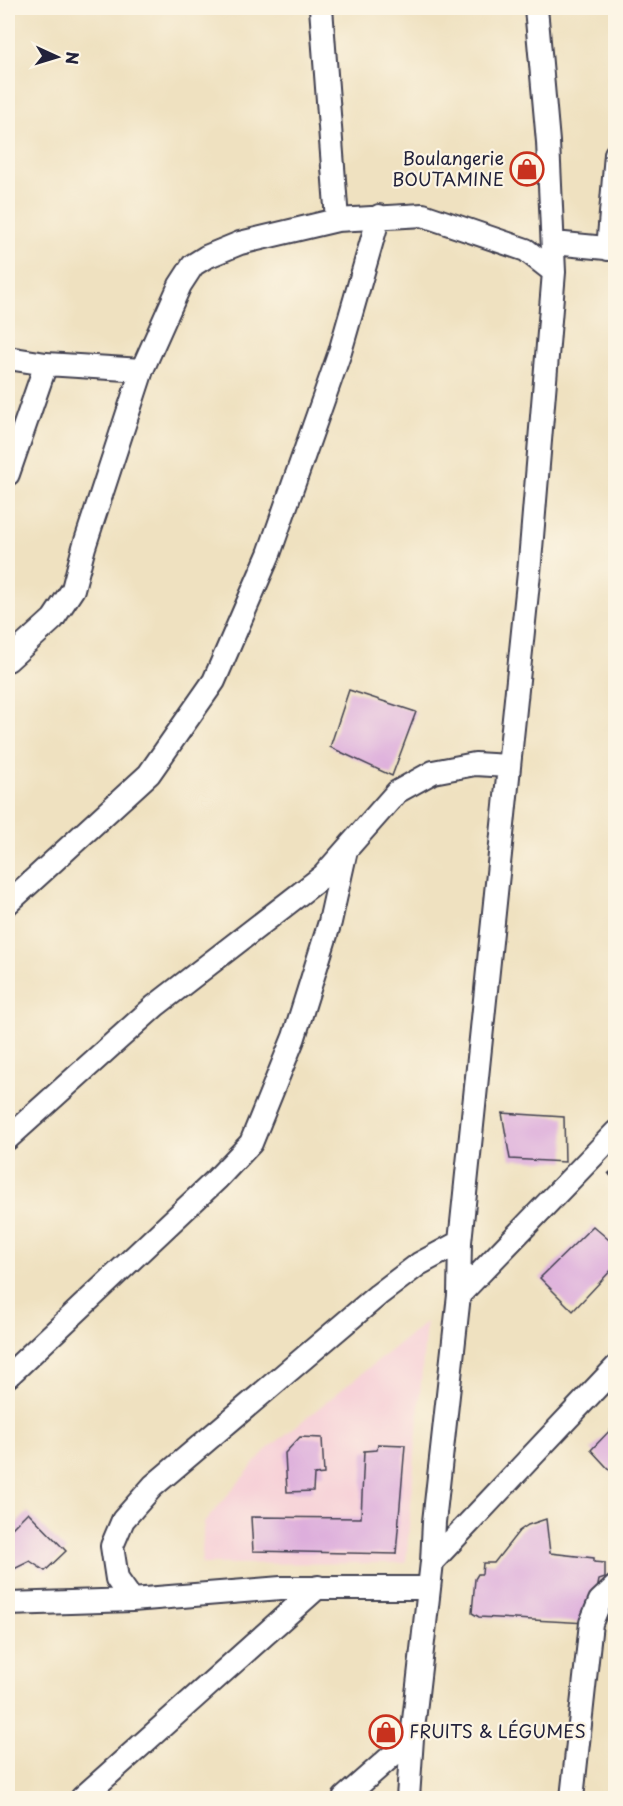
<svg xmlns="http://www.w3.org/2000/svg" width="623" height="1806" viewBox="0 0 623 1806" font-family="'Playpen Sans',sans-serif">
<style>
.built{fill:#f6cfd7}
.building{fill:#ddaddc}
.lines{fill:none;stroke-linecap:round;stroke-linejoin:round}
.street-casing{stroke:#413f4f;stroke-width:26}
.path{stroke:#413f4f;stroke-width:4;stroke-dasharray:4.5 4.5;stroke-linecap:butt}
.street{stroke:#fff;stroke-width:22}
.labels{text-anchor:middle;stroke-width:4.5;stroke-linejoin:round;paint-order:stroke}
.poi-label{font-size:18px;fill:#22223b;stroke:#fcf5e5;text-anchor:end}
</style>
<rect width="100%" height="100%" fill="#fcf5e5"/>
<filter id="ink" filterUnits="userSpaceOnUse"><feTurbulence type="fractalNoise" baseFrequency=".0167" numOctaves="2"/><feDisplacementMap in="SourceGraphic" scale="12" xChannelSelector="R" yChannelSelector="G"/><feConvolveMatrix kernelMatrix="1 2 1 2 8 2 1 2 1" color-interpolation-filters="sRGB"/></filter>
<filter id="wash" filterUnits="userSpaceOnUse"><feTurbulence type="fractalNoise" baseFrequency=".008" numOctaves="4" result="noise"/><feDisplacementMap in="SourceGraphic" scale="24" xChannelSelector="R" yChannelSelector="G"/><feGaussianBlur stdDeviation="1.35" result="paint"/><feColorMatrix in="noise" values="0 0 0 0 0 0 0 0 0 0 0 0 0 0 0 0 0 1.4 0 .05"/><feComposite in="paint" operator="in"/></filter>
<g filter="url(#wash)">
<rect width="100%" height="100%" fill="#efe1c0"/>
<path class="built" d="M426,1322L406,1563L201,1564L204,1523L265,1451Z"/>
<g id="blocks">
<path class="building" d="M349,690L416,712L392,776L330,747Z
M502,1113L564,1117L565,1162L510,1159Z
M593,1226L616,1246V1265L573,1311L540,1278Z
M616,1424V1477L591,1450Z
M300,1437L322,1438L324,1474L314,1475L313,1491L287,1492L285,1453Z
M378,1444L405,1445L396,1554L253,1551L251,1517L361,1518L364,1451L377,1450Z
M28,1512L66,1551L45,1571L30,1561L8,1572V1532Z
M546,1519L550,1553L594,1558V1562L605,1563V1578L599,1580L596,1595L587,1623L479,1617L472,1613L475,1579L478,1574H482L483,1563H494L519,1531L528,1525Z"/>
</g>
</g>
<g filter="url(#ink)">
<use href="#blocks" fill-opacity="0" stroke="#413f4f" stroke-width="1.5"/>
<g class="lines">
<g class="street-casing">
<path id="street" d="M321,8L337,220
M554,243L616,249
M608,249L616,154
M8,358L46,364L142,370L180,285L193,265L206,257L240,243L337,220L423,215L526,250L554,272
M8,474L46,364
M8,660L53,619L73,589L84,547L142,370
M8,903L149,774L214,681L269,554L340,352L379,216
M8,1138L155,1006L323,876L397,792L433,772L475,764L508,766
M459,1295L616,1132
M8,1376L217,1179L251,1143L294,1037L330,922L346,850
M432,1562L616,1367
M132,1600L117,1579L112,1546L123,1520L153,1486L378,1295L419,1264L460,1242
M8,1604L132,1600L281,1588H428
M82,1798L318,1587
M344,1798L412,1738
M408,1798L412,1738L432,1562L434,1522L459,1295L460,1242L529,573L554,272L548,142L536,8
M572,1798L591,1623L600,1601L616,1586"/>
</g>
<path class="path" d="M609,1172L616,1181"/>
<use href="#street" class="street"/>
</g>
</g>
<defs>
<g id="shop-ring" transform="scale(1.725)"><circle r="9.5" fill="#fcf5e5" stroke="#c8321e" stroke-width="1.5"/><path d="M-5-2.5h2.3a2.7 3.5 0 0 1 5.4 0H5L5.5 6h-11ZM-1.5-2.5h3a1.5 2.3 0 0 0-3 0Z" fill="#c8321e"/></g>
</defs>
<g fill-rule="evenodd">
<use href="#shop-ring" x="527" y="169"/>
<use href="#shop-ring" x="386" y="1732"/>
</g>
<g class="labels">
<g class="poi-label">
<text x="504" y="165">Boulangerie<tspan x="504" dy="21">BOUTAMINE</tspan></text>
<text x="409" y="1738" text-anchor="start">FRUITS &amp; LÉGUMES</text>
</g>
</g>
<rect width="623" height="1806" fill="none" stroke="#fcf5e5" stroke-width="30"/>
<g transform="translate(57 57) rotate(94)" stroke="#fcf5e5" stroke-width="4.5" paint-order="stroke">
<path d="M0-4.5L10 22L0 15L-10 22Z" fill="#22223b"/>
<text y="-9" font-size="16" font-weight="bold" text-anchor="middle" fill="#22223b">N</text>
</g>
</svg>
